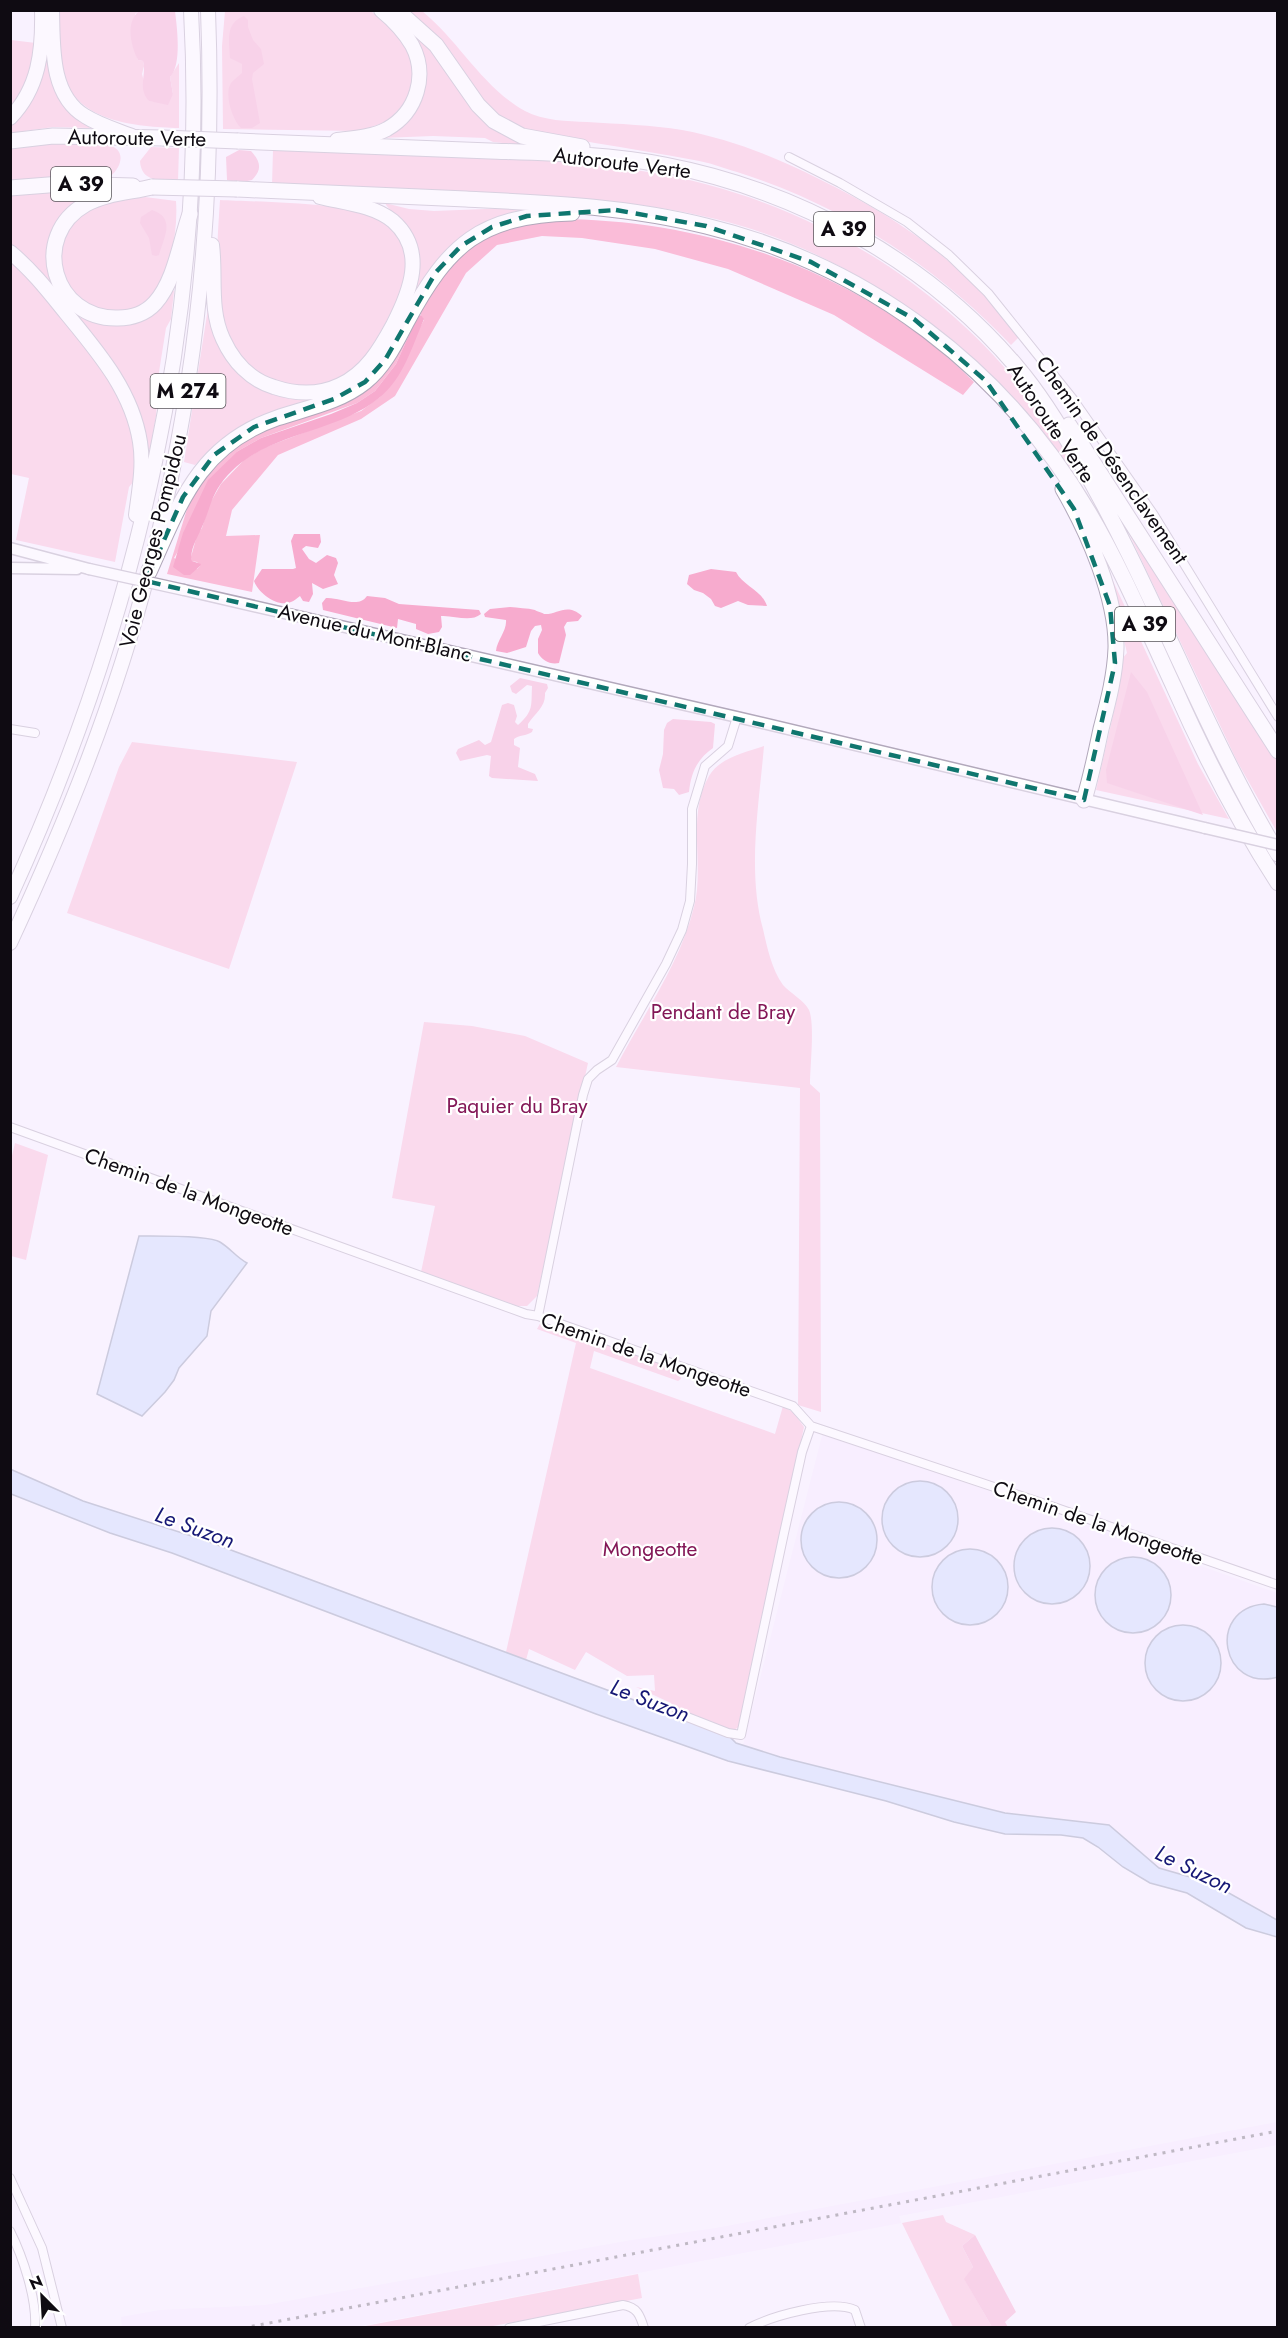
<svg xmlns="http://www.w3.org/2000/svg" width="1288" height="2338" viewBox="0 0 1288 2338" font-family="Jost,sans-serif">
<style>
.built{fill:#f5e8fe}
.green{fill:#fabcd8}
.forest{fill:#f7abce}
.water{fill:#cdd9fc;stroke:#949bb6;stroke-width:1.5}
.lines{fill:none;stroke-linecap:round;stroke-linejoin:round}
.minor-casing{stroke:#b2a8bb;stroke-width:10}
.secondary-casing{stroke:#b2a8bb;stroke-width:13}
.trunk-casing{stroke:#b2a8bb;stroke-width:16}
.motorway-casing{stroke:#b2a8bb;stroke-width:17}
.minor{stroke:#fff;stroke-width:8}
.secondary{stroke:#fff;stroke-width:10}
.trunk{stroke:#fff;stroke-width:14}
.motorway{stroke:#fff;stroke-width:15}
.rail{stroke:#78727c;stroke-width:3;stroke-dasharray:3 6;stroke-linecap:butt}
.secondary-bridge-casing{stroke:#b2a8bb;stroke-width:13;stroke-linecap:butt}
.motorway-bridge-casing{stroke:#b2a8bb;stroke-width:17;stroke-linecap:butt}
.secondary-bridge{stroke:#fff;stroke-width:10}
.motorway-bridge{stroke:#fff;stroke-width:15}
.marked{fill:none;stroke:#0f766e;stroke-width:4.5;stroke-dasharray:12 8;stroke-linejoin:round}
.labels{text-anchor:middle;stroke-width:4.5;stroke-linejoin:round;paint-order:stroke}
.shield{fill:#fff;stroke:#575459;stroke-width:1.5}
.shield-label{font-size:20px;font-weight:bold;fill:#0f0b12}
.street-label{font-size:21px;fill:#0f0b12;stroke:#fff}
.park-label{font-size:21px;fill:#831757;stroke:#fff}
.water-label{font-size:22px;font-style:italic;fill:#151775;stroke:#fff}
</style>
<rect width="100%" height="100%" fill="#f9f2ff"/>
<path class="built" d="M823,1432L1277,1593V1920L1211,1883L1159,1868L1109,1825L1005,1813L780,1757L743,1745Z
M1277,2122V2145L899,2216L901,2223L355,2327L122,2328L121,2317L160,2310L265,2305L632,2240L716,2228Z"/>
<path class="green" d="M59,11H139L135,14L134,47L138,60L143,61L144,66L142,74L149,101L162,102L173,94L170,77L179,63V128C136,127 74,122 62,71C57,52 59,30 59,11Z
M225,11H371L401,37L410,54L414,72L407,100L388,121L360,131L223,129L222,46Z
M408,11H422C460,42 482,87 525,111C543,121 568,121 587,122C619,124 652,125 682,130C730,139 776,157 819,179C903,220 962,263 1020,336L1011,345C936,266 842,205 737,172C723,168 708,162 694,160C661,154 628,148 595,143C567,138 532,137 507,122C478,104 465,70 445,44C434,31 421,21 408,11Z
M412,29L522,141V145L493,142L485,138L433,136L382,138L424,87L425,65L419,45Z
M11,40L36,43L26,88L11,111Z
M48,48L51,72L90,126L89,128L53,127L11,133L10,124Z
M53,142C68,142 127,135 120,162C118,170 112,176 105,179L76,177L11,180L10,148Z
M151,147L179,148L178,181C161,181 141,182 140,161Z
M273,150C331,150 389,154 447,156C515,159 582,161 648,172C828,201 985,309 1076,466L1069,469C1049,443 1030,415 1007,392C933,318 844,257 745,227C658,201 570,197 480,193C411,190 342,188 272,185Z
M58,192L83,193L72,206L50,274L54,287L43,274L11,245L10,195Z
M145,197L176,201C178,228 172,260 159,285C156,289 153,297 150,301C142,308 130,311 120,312C58,313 37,233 95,207C110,200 129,199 145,197Z
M220,200C257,202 354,202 382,220C425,248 402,294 382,329C373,344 365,361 350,372C332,385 310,388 289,384C205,371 216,263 220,200Z
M385,203L409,209L434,211L510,208L519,210L494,219L420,289L416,288C421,264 417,240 401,220C396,213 389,211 385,203Z
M548,219C703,217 863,271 974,382L963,395L834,315L728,269L655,249L582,238L542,236L497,245L466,273L395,396L361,419L278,455L232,510L226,536L260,535L252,592L167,574L191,496L213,463L256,431L327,408L417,317L396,364L375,391L357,403L261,438L238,451L174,558L197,569L200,566L197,562L192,561L191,557L197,535L202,528L209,505L221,484L245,459L266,447L361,411L380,397L424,320L419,312C437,280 462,244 498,230C514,224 532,223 548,219Z
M10,260L31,279L82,340L122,400L133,437L136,455L135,480L129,487L115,562L16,540L29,478L11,474Z
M169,289L174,291L171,319L166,328L159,372L156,416L150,449L148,450L140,417L78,317L99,323H117Z
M208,308L227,359L317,400L221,441L195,465L184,462Z
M1113,500L1277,760V832L1237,761Z
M1107,568L1198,764L1229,819L1096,790L1117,698L1121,660L1127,653Z
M132,742L297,762L229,969L67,913L119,767Z
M764,746C759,805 747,871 763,929C767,947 772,970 783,985C790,993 805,1001 809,1010C815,1024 810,1067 810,1084L820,1093L821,1412L798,1405L800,1088L616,1067C643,1015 680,964 694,907C705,865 686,816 709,776C719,758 746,752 764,746Z
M424,1022L472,1026L525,1036L588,1063L537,1296L527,1306H517L421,1272L435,1206L392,1198Z
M15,1143L48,1155L26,1260L11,1256L10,1164Z
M541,1322L674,1367L679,1371L681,1379L678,1381L594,1351L590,1368L775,1434L783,1406L794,1413L804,1427L740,1726L734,1730L713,1729V1722L676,1709L671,1703L636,1687L655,1691L654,1675L627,1676L586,1652L575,1670L529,1649L526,1660L506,1652L576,1343L537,1329Z
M943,2215L946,2222L975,2235L962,2246L973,2267L965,2280L992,2327H953L902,2223Z
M638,2274L642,2298L488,2327L355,2328Z"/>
<path class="forest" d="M139,11H175C177,27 182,65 170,77L173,94L168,105L149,101C137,88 147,75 143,61L138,60C131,46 125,23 139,11Z
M244,16L248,20V27L253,40L261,49L264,64L253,73L252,79L260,123L252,128H241C232,119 224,94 231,83C234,79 239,76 242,73V64L230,58C229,41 225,23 244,16Z
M239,150L251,151C260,161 263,169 252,180L238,183L227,180L226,157Z
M152,210C176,218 164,237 159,255L156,256L152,255L149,238L140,223L141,217Z
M421,315L424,319C412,347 403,379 379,398C331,437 258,431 220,485C210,500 209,512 202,527C198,537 189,550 192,561L201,564L200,566L190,575H184L173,567L183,533L208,480L238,451L261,438L331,414L357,403L375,391L396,364L417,317Z
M209,375L218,381L213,400L208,402L202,398C202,390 203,380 209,375Z
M294,534H320L321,542L318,548L306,546L302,549L309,559L316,563L327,555L336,558L338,563L334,575L338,584L323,589L312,583L313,594L309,602L303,601L300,596C297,598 294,601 291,602C278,608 258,593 254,581L262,569H293L296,568L291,541Z
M711,569L736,572C743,586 762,590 767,606L748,605L738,601L721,608L715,606L711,599L703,593L694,590L687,584L689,575Z
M367,596L385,598L399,604L479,610L481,614C470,623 454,615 441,616L442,627L439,632L428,634L416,629V624L398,619L397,628L323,610L322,603L326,598C340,597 358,609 367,596Z
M510,607C518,608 527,608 535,610C536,611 543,613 544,614C557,615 567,602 582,616L578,621L567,622L564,627L566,635L559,663C550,665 542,660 538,653V639L542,630L541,625L535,626L531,631L526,647L507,653L496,651C497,640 507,631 506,620L485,617L484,614L490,609Z
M1131,672L1147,692L1203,815L1107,783L1106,770Z
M520,678L547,684L548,688L545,693C546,707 535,713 528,724V728L533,729L532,732C526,736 519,735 514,739V745L520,748L518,767L535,774L538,781L492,778L489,776L491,756L487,755L460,761L456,753L458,749L479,740L485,745L491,742L502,705L508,703L514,705L517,716L515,722L518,725C534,711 531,705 532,686L527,685L516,694L512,692L510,686Z
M673,719L711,722L715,724L713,748C697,759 691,773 689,792L679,795L674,789L663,788L659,770L663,754L664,730L667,723Z
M975,2235L1016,2312L1005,2322L1008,2327H992L964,2279L973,2267L962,2246Z"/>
<path class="water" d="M139,1236C155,1236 209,1235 220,1242C230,1248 237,1258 247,1263L211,1311L207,1336L179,1368L174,1380L165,1392L142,1416L97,1394Z
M10,1469L83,1501L204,1540L728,1735L736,1743L780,1757L1005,1813L1109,1825L1159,1868L1211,1883L1277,1920V1937L1246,1928L1187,1893L1150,1883L1123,1867L1098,1847L1083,1838L1061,1835L1005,1834L954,1822L886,1801L728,1761L596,1714L172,1553L110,1533L11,1494Z
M882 1519a38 38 0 1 1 76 0a38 38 0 1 1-76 0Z
M801 1540a38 38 0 1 1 76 0a38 38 0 1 1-76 0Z
M1014 1566a38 38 0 1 1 76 0a38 38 0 1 1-76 0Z
M932 1587a38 38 0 1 1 76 0a38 38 0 1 1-76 0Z
M1095 1595a38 38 0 1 1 76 0a38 38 0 1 1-76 0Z
M1264,1604L1277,1607L1278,1677C1221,1693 1206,1609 1264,1604Z
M1145 1663a38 38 0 1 1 76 0a38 38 0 1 1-76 0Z"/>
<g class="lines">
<g class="minor-casing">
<path id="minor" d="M789,157L840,183L907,222L949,255L988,293L1073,399L1154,515L1278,717
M10,729L35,733
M10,1127L526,1314L538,1316L793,1406L811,1426L1051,1506L1278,1585
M538,1316L583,1095L588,1079L597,1070L612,1060L666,964L682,930L690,901L692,864V809L705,766L728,746L737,717
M677,1713L728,1733L741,1735L784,1533L802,1452L811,1426
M10,2178L42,2248L62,2328
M10,2231C23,2257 37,2299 35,2328
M509,2328L623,2305C637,2307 640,2315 644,2328
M749,2328C772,2316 831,2299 855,2310L861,2328"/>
</g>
<g class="secondary-casing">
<path id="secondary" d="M10,548L89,569
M10,568L77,569
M184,590L737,717L1205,828"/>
</g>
<g class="trunk-casing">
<path id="trunk" d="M52,10C53,46 50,95 85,116C99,125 116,130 132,136
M10,118C39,88 43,51 42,10
M337,140C354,138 372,137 387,129C417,112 428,75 412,45C404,31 393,20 381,10
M212,245C216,276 209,309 223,339C233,361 250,380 274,387C295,394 319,395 340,385C366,373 380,349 393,325C410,292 427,251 393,221C373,205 345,203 320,197
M10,252C32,270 49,292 66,313C98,352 132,391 140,442C144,466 139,491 136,515
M155,548C199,372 215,192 208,10
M10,897C137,619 208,317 191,10
M10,943C66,822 116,699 149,569"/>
</g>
<g class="motorway-casing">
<path id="motorway" d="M397,10L436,45L478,105L494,121L522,136L582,147
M10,141L53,136L163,138
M238,141C322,144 406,147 490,151C548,153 608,154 665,165C800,191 927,261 1017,367C1041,395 1061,428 1079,460C1153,587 1202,727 1278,854
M152,187C132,192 105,193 86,204C29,236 53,320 118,318C132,318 146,313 155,303C175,281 180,242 190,214
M10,188L61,184L133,186
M237,189C313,193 389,196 466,199C546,203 627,206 706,226C868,265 1005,369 1089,513C1122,569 1147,629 1174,687C1204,755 1238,821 1278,883
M1069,425L1278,751
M1063,489C1088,532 1117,598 1116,648C1115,676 1108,702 1101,729C1096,753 1091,777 1084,800
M149,572C180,503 199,445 277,418C307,408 340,402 365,382C384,367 395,344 406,323C449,243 480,216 572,213"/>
</g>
<use href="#minor" class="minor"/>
<use href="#secondary" class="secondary"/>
<use href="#trunk" class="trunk"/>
<use href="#motorway" class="motorway"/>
<path class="rail" d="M243,2328L1278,2131"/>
<g class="secondary-bridge-casing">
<path id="secondary-bridge" d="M89,569L184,590
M1205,828L1278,845"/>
</g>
<g class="motorway-bridge-casing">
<path id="motorway-bridge" d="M163,138L238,141
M152,187L237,189"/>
</g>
<use href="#secondary-bridge" class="secondary-bridge"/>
<use href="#motorway-bridge" class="motorway-bridge"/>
</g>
<path d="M0 0H1288V2338H0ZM616,210L706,226L811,262L914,319L986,381L1074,509L1110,606L1115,663L1084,800L146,581L183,497L214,455L254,427L334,399L365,382L385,360L436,272L461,246L492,227L527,216Z" fill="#f9f2ff" fill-opacity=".55" fill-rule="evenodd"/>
<path class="marked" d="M616,210L706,226L811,262L914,319L986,381L1074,509L1110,606L1115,663L1084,800L146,581L183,497L214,455L254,427L334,399L365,382L385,360L436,272L461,246L492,227L527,216Z"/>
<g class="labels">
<g class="shield">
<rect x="51" y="167" width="60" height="34" rx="4.5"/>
<rect x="814" y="212" width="60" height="34" rx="4.5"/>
<rect x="150.5" y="374" width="75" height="34" rx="4.5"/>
<rect x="1115" y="607" width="60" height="34" rx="4.5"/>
</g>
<g class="shield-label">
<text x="81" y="191">A 39</text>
<text x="844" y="236">A 39</text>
<text x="188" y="398">M 274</text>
<text x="1145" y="631">A 39</text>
</g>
<g class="street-label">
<text transform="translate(137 138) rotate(1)" y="7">Autoroute Verte</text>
<text transform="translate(622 163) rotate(7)" y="7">Autoroute Verte</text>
<text transform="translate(1051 423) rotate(56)" y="7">Autoroute Verte</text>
<text transform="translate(1112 460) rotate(55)" y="7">Chemin de Désenclavement</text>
<text transform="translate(153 541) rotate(-76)" y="7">Voie Georges Pompidou</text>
<text transform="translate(375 633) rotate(13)" y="7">Avenue du Mont-Blanc</text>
<text transform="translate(189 1192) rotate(20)" y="7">Chemin de la Mongeotte</text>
<text transform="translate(646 1355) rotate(19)" y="7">Chemin de la Mongeotte</text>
<text transform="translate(1098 1523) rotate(19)" y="7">Chemin de la Mongeotte</text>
</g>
<g class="park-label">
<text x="723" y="1019">Pendant de Bray</text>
<text x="517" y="1113">Paquier du Bray</text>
<text x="650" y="1556">Mongeotte</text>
</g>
<g class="water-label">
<text transform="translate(195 1527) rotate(20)" y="8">Le Suzon</text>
<text transform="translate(650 1700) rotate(21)" y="8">Le Suzon</text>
<text transform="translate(1194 1869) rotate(26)" y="8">Le Suzon</text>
</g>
</g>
<rect width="1288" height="2338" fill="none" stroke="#0f0b12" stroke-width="24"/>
<g transform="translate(42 2296) rotate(336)" stroke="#ffffff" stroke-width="4.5" paint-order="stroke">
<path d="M0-4.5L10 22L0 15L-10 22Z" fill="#0f0b12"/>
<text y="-9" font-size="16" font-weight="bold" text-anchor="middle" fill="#0f0b12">N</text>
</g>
</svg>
